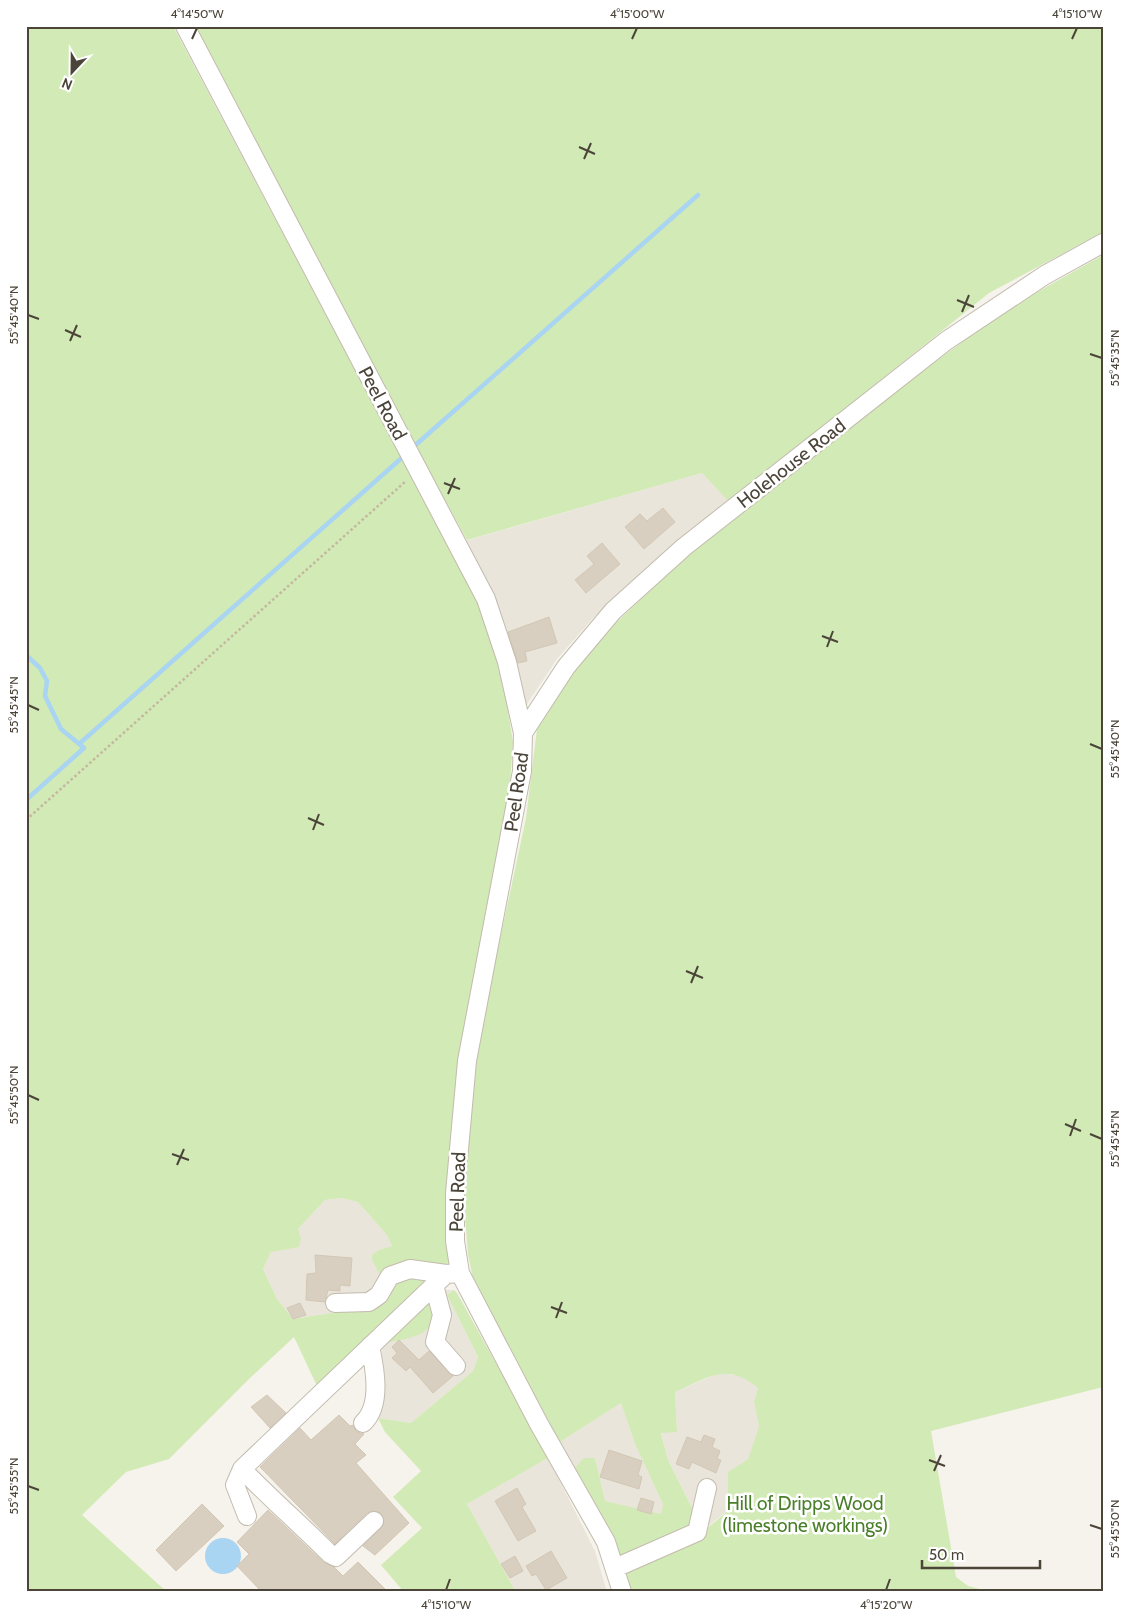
<svg xmlns="http://www.w3.org/2000/svg" width="1129" height="1618" viewBox="0 0 1129 1618" font-family="Cabin,sans-serif">
<style>
.residential{fill:#eae5da}
.green{fill:#d2eab5;fill-rule:evenodd}
.water{fill:#a9d4f2}
.lines{fill:none;stroke-linecap:round;stroke-linejoin:round}
.stream{stroke:#a9d4f2;stroke-width:4.5}
.building{fill:#d8cfc1;stroke:#d3c7b4}
.minor-casing{stroke:#c2bbae;stroke-width:20}
.path{stroke:#c4b79f;stroke-width:2.5;stroke-dasharray:2.5 2.5;stroke-linecap:butt}
.minor{stroke:#fff;stroke-width:18}
.ticks{fill:none;stroke:#4b4439;stroke-width:2}
.labels{text-anchor:middle;stroke-width:5;stroke-linejoin:round;paint-order:stroke}
.street-label{font-size:19px;fill:#4b4439;stroke:#fff}
.park-label{font-size:19px;fill:#4a7f2a;stroke:#fff}
.neatline{fill:none;stroke:#4b4439;stroke-width:2}
.ticks-label{font-size:12px;text-anchor:middle;fill:#4b4439}
</style>
<rect width="100%" height="100%" fill="#f6f3ec"/>
<path class="residential" d="M702,473L729,502L656,562L593,618L557,659L525,707L465,541Z
M341,1198L358,1202L387,1235L392,1246L379,1250L388,1290L376,1306L293,1319L277,1299L263,1269L271,1252L301,1238L298,1229L325,1200Z
M434,1290H454L447,1295L478,1357L473,1371L411,1423L378,1418L384,1373L381,1345L397,1339L415,1336Z
M719,1373L744,1376L758,1388L754,1402L759,1426L748,1459L728,1472L727,1511L701,1532L694,1512L668,1460L661,1432H677L675,1392Z
M621,1403L635,1444L663,1504L661,1515L605,1501L595,1458L573,1470L560,1442Z
M548,1458L595,1551L607,1592H516L467,1504Z"/>
<path class="green" d="M26,26H173L483,612L502,676L513,742L509,797L484,919L457,1077L445,1202L450,1263L317,1386L294,1337L250,1378L169,1459L126,1472L82,1515L167,1592H26ZM341,1198L358,1202L387,1235L392,1246L379,1250L372,1255V1260L388,1290L376,1306L293,1319L277,1299L263,1269L271,1252L299,1247L301,1238L298,1229L325,1200Z
M196,26H1103V232L989,293L729,502L702,473L467,540L415,446Z
M1103,255V1387L931,1431L956,1577L968,1586L991,1592H629L622,1572C659,1555 697,1541 727,1511L728,1472L748,1459L759,1426L754,1402L758,1388C726,1361 708,1378 675,1392L677,1432L661,1433L668,1460L694,1512L691,1527L620,1557L573,1470L584,1458H595L605,1501L661,1514L663,1504L635,1444L621,1403L560,1442L475,1288L468,1254L463,1190L480,1033L526,818L537,729L585,652L689,554L859,418L1007,309Z
M430,1289L440,1310C436,1316 432,1325 426,1330C417,1339 393,1340 381,1345Z
M454,1290L457,1293L548,1458L467,1504L516,1592H404L381,1565L422,1528L393,1497L421,1471L385,1432L378,1418L411,1423L473,1371L478,1357L447,1295Z"/>
<path class="water" d="M205 1556a18 18 0 1 1 36 0a18 18 0 1 1-36 0Z"/>
<g class="lines">
<path class="stream" d="M411,449L698,195
M26,655L40,668L47,681L45,696L61,729L84,748L26,800
M79,744L405,455"/>
</g>
<path class="building" d="M663,508L675,522L644,549L625,527L640,514L647,521Z
M602,543L620,564L586,593L575,580L594,564L587,556Z
M549,617L557,643L525,652L527,661L518,663L508,632Z
M315,1255L352,1258L350,1286L340,1285V1291L328,1290L325,1302L306,1300L307,1274L316,1273Z
M300,1303L306,1315L293,1319L287,1308Z
M399,1340L419,1360L429,1351L453,1376L433,1393L410,1367L406,1371L392,1358L397,1353L392,1347Z
M267,1395L286,1413L270,1428L251,1407Z
M339,1415L350,1426L353,1425L357,1432L364,1434L355,1444L366,1455L356,1463L409,1523L375,1555L363,1546L384,1524L381,1513L372,1511L367,1513L335,1544L260,1467L300,1428L311,1440Z
M704,1435L715,1439L712,1447L720,1451L717,1459L721,1460L716,1473L692,1462L689,1469L676,1464L687,1437L701,1442Z
M609,1450L642,1461L638,1475L642,1477L639,1489L600,1477Z
M517,1488L526,1504L522,1507L536,1531L518,1541L495,1501Z
M641,1498L654,1502L651,1514L637,1510Z
M202,1504L224,1526L176,1571L156,1550Z
M268,1510L323,1562L334,1567L343,1576L358,1562L388,1592H262L237,1566L249,1554L237,1542Z
M551,1551L567,1578L546,1590L536,1574L532,1576L526,1566Z
M515,1556L523,1571L510,1578L501,1564Z"/>
<g class="lines">
<g class="minor-casing">
<path id="minor" d="M185,26L486,599L507,662L523,733L522,771L467,1061L455,1193V1241L460,1273L539,1424L606,1542L622,1592
M523,733L566,667L613,611L684,547L946,341L1045,275L1103,243
M434,1285L442,1315L435,1342L456,1366
M335,1303L369,1302L379,1295L390,1276L410,1269L446,1274
M363,1423C382,1405 375,1369 370,1346
M242,1469C271,1499 301,1525 330,1554L336,1557L374,1521
M247,1516L235,1485L242,1469L446,1274L460,1273
M615,1568L697,1532L707,1488"/>
</g>
<path class="path" d="M26,820L406,481"/>
<use href="#minor" class="minor"/>
</g>
<path class="ticks" d="M192,39L197,28M632,39L637,28M1072,39L1077,28M579,147L595,154M584,159L591,143M957,300L974,307M962,312L969,295M28,315L39,319M65,330L81,337M70,341L77,325M1090,354L1102,358M444,483L460,489M448,494L455,478M822,636L838,642M827,647L833,631M28,705L39,710M1090,744L1102,749M308,818L324,825M313,830L319,814M686,971L703,978M691,983L698,966M28,1095L39,1100M1065,1124L1081,1131M1090,1134L1102,1139M1070,1136L1076,1119M172,1154L189,1160M177,1165L184,1149M551,1307L567,1313M556,1318L562,1302M929,1460L945,1466M934,1471L941,1455M28,1486L39,1490M1090,1525L1102,1529M446,1590L450,1579M886,1590L890,1579"/>
<g class="labels">
<g class="street-label">
<text transform="translate(383 403) rotate(62)" y="7">Peel Road</text>
<text transform="translate(791 463) rotate(-38)" y="7">Holehouse Road</text>
<text transform="translate(516 792) rotate(-82)" y="7">Peel Road</text>
<text transform="translate(457 1192) rotate(-88)" y="7">Peel Road</text>
</g>
<g class="park-label">
<text x="805" y="1510">Hill of Dripps Wood<tspan x="805" dy="22">(limestone workings)</tspan></text>
</g>
</g>
<rect width="1129" height="1618" fill="none" stroke="#ffffff" stroke-width="55"/>
<g transform="translate(72 72) rotate(202)" stroke="#ffffff" stroke-width="4" paint-order="stroke">
<path d="M0-4L9 19L0 12L-9 19Z" fill="#4b4439"/>
<text y="-8" font-size="14" font-weight="bold" text-anchor="middle" fill="#4b4439">N</text>
</g>
<path d="M922 1560v8h118v-8" fill="none" stroke="#4b4439" stroke-width="2.5"/>
<text x="929" y="1560" font-size="15" fill="#4b4439" stroke="#ffffff" stroke-width="4" paint-order="stroke">50 m</text>
<rect x="28" y="28" width="1074" height="1562" class="neatline"/>
<g class="ticks-label">
<text x="197" y="18">4°14'50"W</text>
<text x="637" y="18">4°15'00"W</text>
<text x="1077" y="18">4°15'10"W</text>
<text transform="translate(14 315) rotate(-90)" y="4">55°45'40"N</text>
<text transform="translate(1115 358) rotate(-90)" y="4">55°45'35"N</text>
<text transform="translate(14 705) rotate(-90)" y="4">55°45'45"N</text>
<text transform="translate(1115 749) rotate(-90)" y="4">55°45'40"N</text>
<text transform="translate(14 1095) rotate(-90)" y="4">55°45'50"N</text>
<text transform="translate(1115 1139) rotate(-90)" y="4">55°45'45"N</text>
<text transform="translate(14 1486) rotate(-90)" y="4">55°45'55"N</text>
<text transform="translate(1115 1529) rotate(-90)" y="4">55°45'50"N</text>
<text x="446" y="1609">4°15'10"W</text>
<text x="886" y="1609">4°15'20"W</text>
</g>
</svg>
